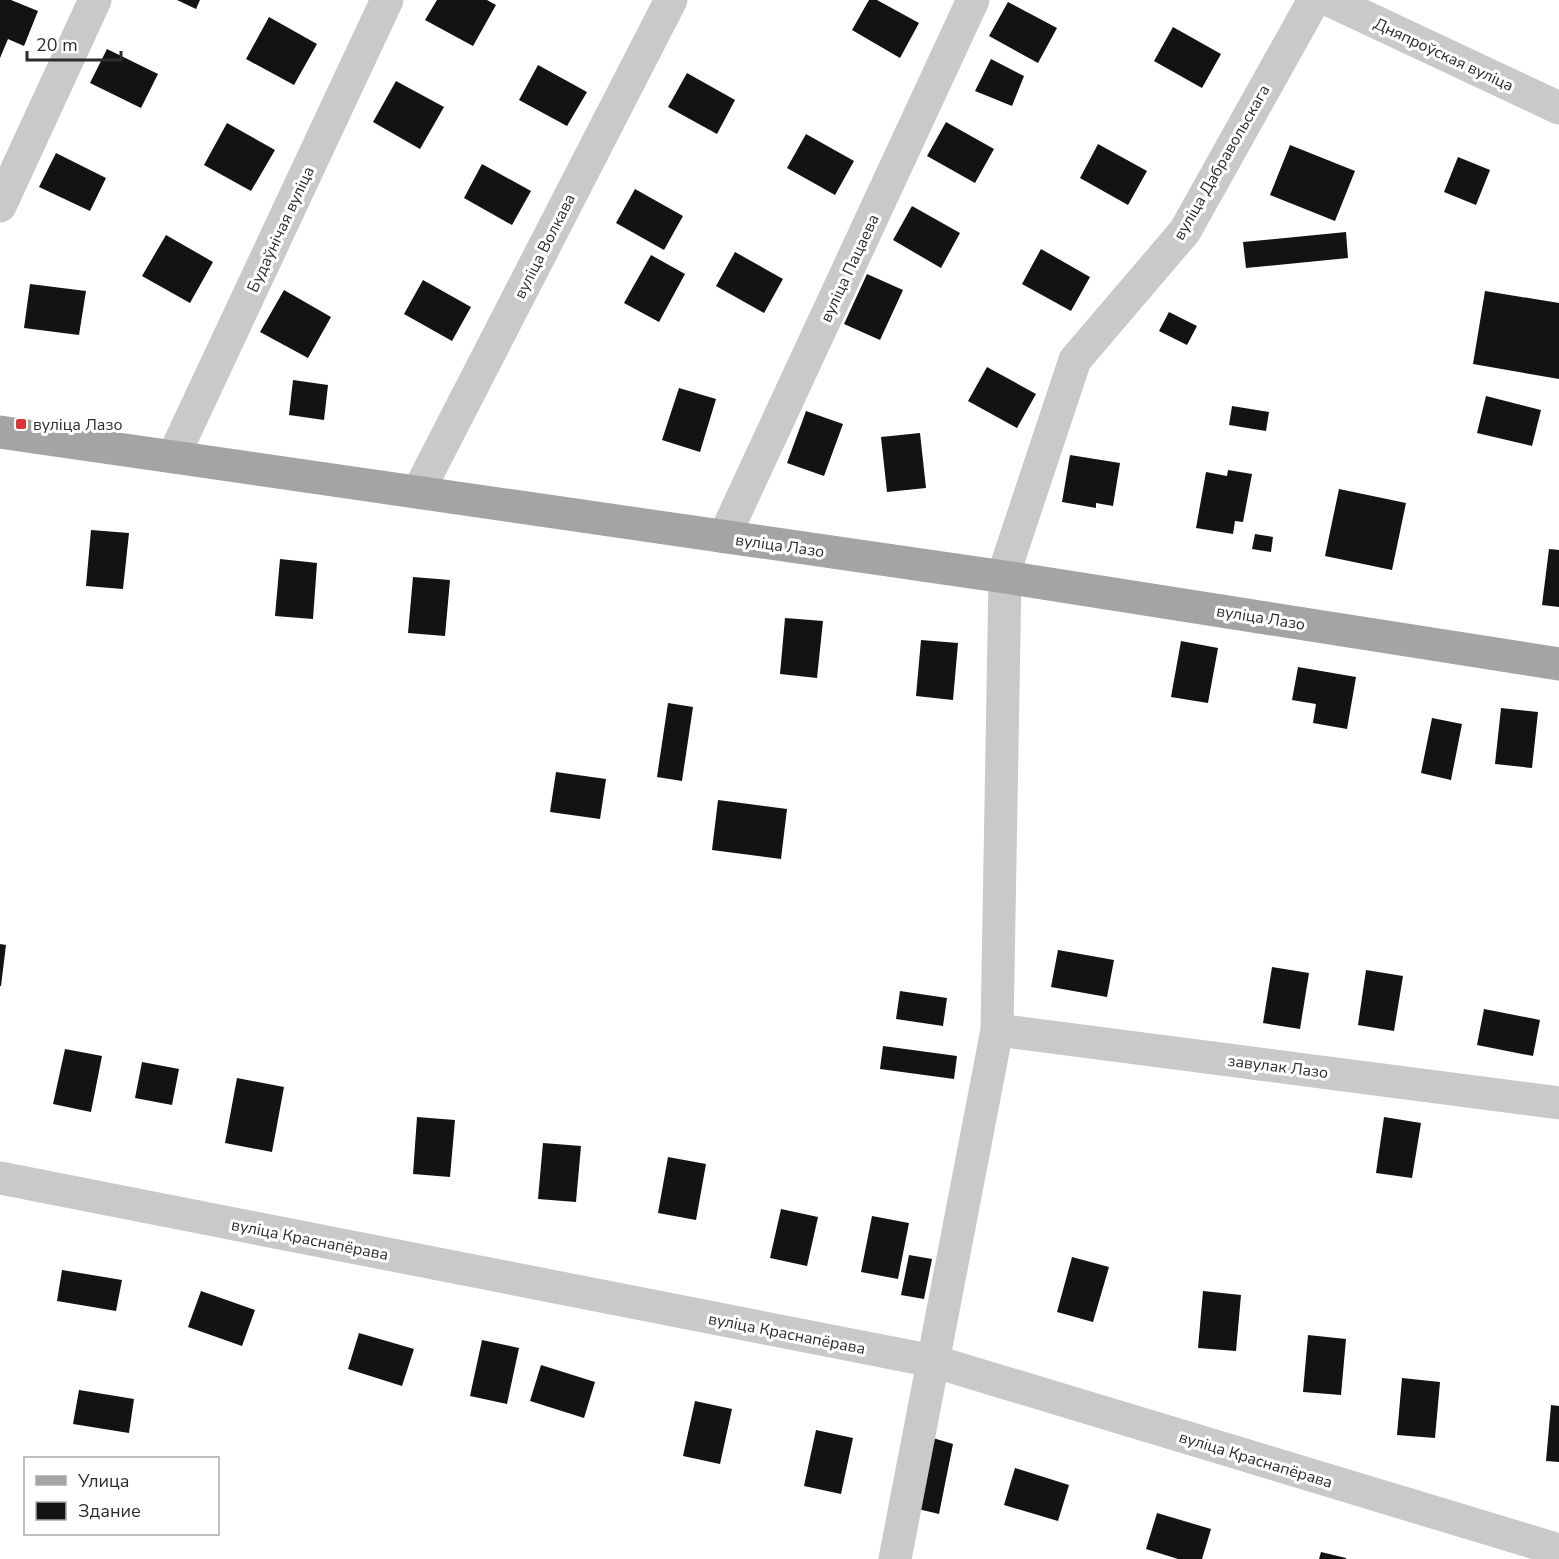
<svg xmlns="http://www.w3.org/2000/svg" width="1559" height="1559" viewBox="0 0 1559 1559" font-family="'Nunito Sans',sans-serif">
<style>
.building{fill:#131313}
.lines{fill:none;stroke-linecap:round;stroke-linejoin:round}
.minor{stroke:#c9c9c9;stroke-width:33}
.major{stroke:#a4a4a4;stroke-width:33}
.poi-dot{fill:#dc3434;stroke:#fff;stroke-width:2}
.labels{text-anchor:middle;stroke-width:6;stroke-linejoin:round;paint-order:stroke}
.street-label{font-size:16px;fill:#2c2c2c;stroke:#fff}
.poi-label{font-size:16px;fill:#2c2c2c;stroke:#fff;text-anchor:start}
</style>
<rect width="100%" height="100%" fill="#fff"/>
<path class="building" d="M0,0H11L38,11L24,46L8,39L0,58Z
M177,0H200L196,9Z
M437,0H487L496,5L473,46L425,20Z
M869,0H877L919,23L900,58L852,30Z
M1008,2L1057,28L1038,63L989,36Z
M269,17L317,44L294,85L246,59Z
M1173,27L1221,54L1202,88L1154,61Z
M107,49L158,74L141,108L90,83Z
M991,59L1024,76L1012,106L975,91Z
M538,65L587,92L567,126L519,100Z
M687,73L735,100L717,134L668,107Z
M396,81L444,107L420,149L373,122Z
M946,122L994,149L975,183L927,156Z
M227,123L275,150L251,191L204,165Z
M806,134L854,161L835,195L787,168Z
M1098,144L1147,171L1128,205L1080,178Z
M1290,145L1355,171L1335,221L1270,195Z
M56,153L106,178L90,211L39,187Z
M1458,157L1490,170L1476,205L1444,192Z
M482,164L531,191L512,225L464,198Z
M635,189L683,216L664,250L616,223Z
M912,206L960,233L941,268L893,240Z
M1346,232L1348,258L1246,268L1243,242Z
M166,235L213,262L190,303L142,276Z
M1041,249L1090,277L1071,311L1022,284Z
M735,252L783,279L764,313L716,286Z
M651,255L685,274L659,322L624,303Z
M867,274L903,290L880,340L844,324Z
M423,280L471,307L452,341L404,314Z
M30,284L86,291L79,335L24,328Z
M284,290L331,317L308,358L260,332Z
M1485,291L1559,303V379L1473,364Z
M1169,312L1197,326L1187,345L1159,331Z
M987,367L1036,394L1017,428L968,401Z
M293,380L328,385L324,420L289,415Z
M679,388L716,399L700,452L662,440Z
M1486,396L1541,410L1532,446L1477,433Z
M1232,406L1269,412L1266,431L1229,425Z
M806,411L843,424L824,476L787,463Z
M920,433L926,488L887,492L881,437Z
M1070,455L1120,463L1113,506L1096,503V508L1062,502Z
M1228,470L1252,474L1243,522L1235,521L1233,534L1196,528L1206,472L1227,476Z
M1339,489L1406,503L1392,570L1325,556Z
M91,530L129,533L123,589L86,586Z
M1255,534L1273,537L1271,552L1252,549Z
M1549,549L1559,550V607L1542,605Z
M280,559L317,563L313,619L275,616Z
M413,577L450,580L445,636L408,633Z
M785,618L823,621L817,678L780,674Z
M921,640L958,643L953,700L916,696Z
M1181,641L1218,648L1208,703L1171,697Z
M1298,667L1356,677L1347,729L1313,723L1316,704L1292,700Z
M668,703L693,707L682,781L657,777Z
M1501,708L1538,712L1532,768L1495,764Z
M1432,718L1462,724L1451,780L1421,773Z
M556,772L606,779L600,819L550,812Z
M718,800L787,809L781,859L712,850Z
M0,944L6,945L1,986H0Z
M1058,950L1114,960L1107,997L1051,987Z
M1272,967L1309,973L1300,1029L1263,1023Z
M1366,970L1403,976L1394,1031L1358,1025Z
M900,991L947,998L943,1026L896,1019Z
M1484,1009L1540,1020L1533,1056L1477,1045Z
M883,1046L957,1056L954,1079L880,1069Z
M65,1049L102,1056L91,1112L53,1104Z
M142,1062L179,1069L172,1105L135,1098Z
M237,1078L284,1087L272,1152L225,1143Z
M417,1117L455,1120L450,1177L413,1174Z
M1384,1117L1421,1123L1412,1178L1376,1173Z
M543,1143L581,1146L576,1202L538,1199Z
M668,1157L706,1164L696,1220L658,1213Z
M781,1209L818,1217L807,1266L770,1258Z
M872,1216L909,1223L898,1279L861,1272Z
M909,1255L932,1259L924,1299L901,1295Z
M1072,1257L1109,1267L1093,1322L1057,1312Z
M62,1270L122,1280L116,1311L57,1301Z
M201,1291L255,1310L242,1346L188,1327Z
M1203,1291L1241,1295L1236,1351L1198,1348Z
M359,1333L414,1349L402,1386L348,1369Z
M1308,1335L1346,1339L1341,1395L1303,1392Z
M482,1340L519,1348L507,1404L470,1396Z
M541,1365L595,1382L584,1418L530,1401Z
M1402,1378L1440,1382L1435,1438L1397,1435Z
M79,1390L134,1399L129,1433L73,1424Z
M695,1401L732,1409L720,1464L683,1456Z
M1551,1405L1559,1406V1462L1546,1461Z
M816,1430L853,1438L841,1494L804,1486Z
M933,1438L953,1444L939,1514L918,1509Z
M1015,1468L1069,1485L1058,1521L1004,1505Z
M1157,1513L1211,1529L1202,1559H1178L1146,1549Z
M1321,1552L1346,1558V1559H1319Z"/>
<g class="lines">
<path class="minor" d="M1329,0L1559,108
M0,206L95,0
M173,457L387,0
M418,492L671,0
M724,537L973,0
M997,1030L1559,1103
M0,1178L933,1361L1559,1550
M895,1559L997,1030L1005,577L1008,561L1075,360L1185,231L1314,0"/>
<path class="major" d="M0,432L1005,577L1559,664"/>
</g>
<rect class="poi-dot" x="15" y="418" width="12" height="12" rx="3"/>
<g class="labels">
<g class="street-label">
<text transform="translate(1444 54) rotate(25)" y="6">Дняпроўская вуліца</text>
<text transform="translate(1221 162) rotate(-60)" y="6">вуліца Дабравольскага</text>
<text transform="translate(280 229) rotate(-65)" y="6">Будаўнічая вуліца</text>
<text transform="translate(544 246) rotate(-63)" y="6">вуліца Волкава</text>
<text transform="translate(849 268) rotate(-65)" y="6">вуліца Пацаева</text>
<text transform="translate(780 545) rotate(8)" y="6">вуліца Лазо</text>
<text transform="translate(1261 617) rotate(9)" y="6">вуліца Лазо</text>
<text transform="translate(1278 1066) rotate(7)" y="6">завулак Лазо</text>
<text transform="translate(310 1239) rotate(11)" y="6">вуліца Краснапёрава</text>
<text transform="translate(787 1333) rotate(11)" y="6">вуліца Краснапёрава</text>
<text transform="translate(1256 1459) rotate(17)" y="6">вуліца Краснапёрава</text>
</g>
<g class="poi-label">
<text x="33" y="430">вуліца Лазо</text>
</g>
</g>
<rect x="24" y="1457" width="195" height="78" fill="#ffffff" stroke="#ababab" stroke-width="1.5"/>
<rect x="36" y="1476" width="30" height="9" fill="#a4a4a4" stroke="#ababab" stroke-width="1.5"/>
<text x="78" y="1487" font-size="18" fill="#2c2c2c">Улица</text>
<rect x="36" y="1502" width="30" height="18" fill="#131313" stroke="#ababab" stroke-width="1.5"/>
<text x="78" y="1517" font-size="18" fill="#2c2c2c">Здание</text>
<path d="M27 51v9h94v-9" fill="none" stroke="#2c2c2c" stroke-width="3"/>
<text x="36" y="51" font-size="18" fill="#2c2c2c" stroke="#ffffff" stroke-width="4.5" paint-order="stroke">20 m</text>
</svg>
